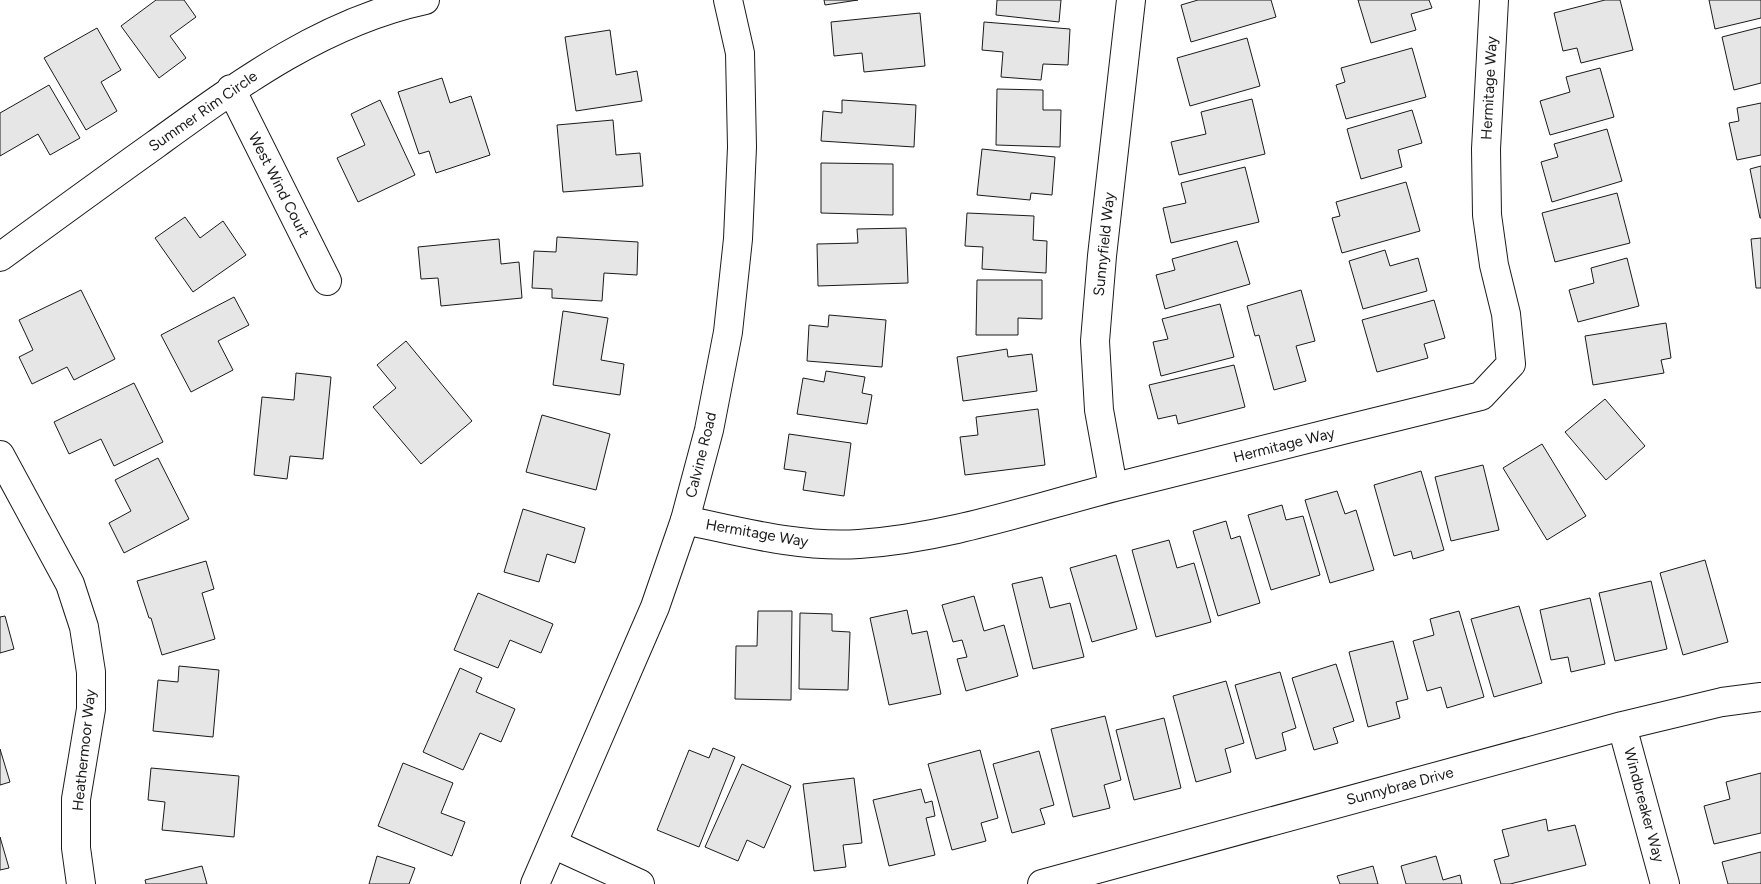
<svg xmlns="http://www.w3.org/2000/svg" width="1761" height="884" viewBox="0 0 1761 884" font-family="Figtree,sans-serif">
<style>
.building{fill:#e6e6e6;stroke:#1a1a1a}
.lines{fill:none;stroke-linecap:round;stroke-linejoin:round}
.minor-casing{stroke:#1a1a1a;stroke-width:30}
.tertiary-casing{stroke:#1a1a1a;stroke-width:30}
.minor{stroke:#fff;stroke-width:28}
.tertiary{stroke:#fff;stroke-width:28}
.labels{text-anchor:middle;stroke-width:4;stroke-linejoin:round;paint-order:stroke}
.street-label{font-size:15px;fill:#1a1a1a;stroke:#fff}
</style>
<rect width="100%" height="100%" fill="#fff"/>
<path class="building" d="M156,0H184L196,17L170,36L186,58L159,78L121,26Z
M824,0H858L825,5Z
M997,0H1061L1059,22L996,15Z
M1198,0H1271L1276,17L1191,42L1181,5Z
M1358,0H1429L1432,8L1411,14L1416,30L1371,43Z
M1605,0H1620L1633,50L1581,63L1577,48L1563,51L1554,13Z
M1709,0H1761V18L1715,29Z
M920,13L925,66L864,72L862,53L834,56L831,22Z
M984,22L1070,29L1068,65L1043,64L1041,80L1001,77L1003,52L982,50Z
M1761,27V83L1734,90L1722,37Z
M97,28L121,70L101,82L117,111L86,130L44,58Z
M610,30L616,75L637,71L642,101L576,111L565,37Z
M1247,38L1260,86L1190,106L1177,58Z
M1412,48L1426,97L1346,119L1336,85L1345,82L1341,68Z
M1600,68L1614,117L1550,135L1540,101L1570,92L1566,77Z
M442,78L450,103L471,96L490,155L436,173L429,151L419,154L398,92Z
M49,85L80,138L50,155L38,134L0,156V113Z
M997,89L1043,90V110H1061L1060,147L996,145Z
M1252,99L1265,154L1179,175L1171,142L1206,134L1201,112Z
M380,100L415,175L358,202L337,158L365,145L351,114Z
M842,100L916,105L914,147L821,141L823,111L842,113Z
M1761,103V155L1737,160L1729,123L1739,121L1737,108Z
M1412,110L1422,143L1398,150L1402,167L1361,179L1347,129Z
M613,120L616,155L640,153L643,186L563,192L557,125Z
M1607,129L1622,181L1552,202L1541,162L1558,157L1554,144Z
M982,149L1055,157L1052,195L1031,193L1030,200L977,195Z
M821,163L893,164V215L821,213Z
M1761,166V218H1760L1750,169Z
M1245,167L1259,222L1171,243L1163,208L1186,203L1181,183Z
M1406,182L1420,231L1342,253L1332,218L1340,216L1336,202Z
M1617,193L1630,243L1555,262L1542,213Z
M967,213L1034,216L1033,240L1047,241L1046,273L982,269L983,247L965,246Z
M185,217L200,238L223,221L246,255L193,292L155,238Z
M906,228L908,283L818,286L817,244L858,243L857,229Z
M557,237L638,242L637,275L604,273L602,301L552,298V289L532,288L534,251L556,252Z
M1761,238V288H1756L1751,239Z
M499,239L501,264L519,262L522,298L441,306L438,278L421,279L418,247Z
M1237,241L1250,284L1165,309L1156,275L1175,270L1172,259Z
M1385,250L1390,266L1418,258L1427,291L1363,309L1349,261Z
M1627,258L1639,306L1578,322L1569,290L1594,283L1591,268Z
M977,280H1042V319L1018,318V335H976Z
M81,290L115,359L74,380L67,367L32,384L19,357L33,350L19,320Z
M1301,290L1315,341L1296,346L1306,381L1274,390L1259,335L1255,336L1247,306Z
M234,297L249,325L218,341L233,370L191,392L161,335Z
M1434,300L1445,338L1424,344L1428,358L1377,372L1362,320Z
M1220,304L1234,357L1161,376L1153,342L1168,339L1162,319Z
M563,311L608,318L601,360L624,364L620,395L553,385Z
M829,315L886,320L882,367L807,361L809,325L828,327Z
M1666,323L1671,358L1661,360L1664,373L1593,385L1585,336Z
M406,341L472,421L421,464L373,407L396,388L377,365Z
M1007,349L1008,357L1032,354L1037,391L963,401L957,357Z
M1234,365L1245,407L1178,424L1176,415L1158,419L1149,385Z
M826,371L865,377L862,393L872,395L867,424L797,414L803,378L824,382Z
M296,373L331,377L323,459L290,456L287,479L254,475L262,397L294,400Z
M134,383L163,442L114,466L101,439L69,454L54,422Z
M1605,399L1645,446L1606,480L1565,432Z
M1038,409L1045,465L965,475L960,437L978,435L976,417Z
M542,415L610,434L596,490L526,472Z
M789,434L851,443L844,496L803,490L806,472L784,469Z
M1542,444L1586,516L1547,540L1503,468Z
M158,458L189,519L124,553L109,523L131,511L115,480Z
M1483,465L1499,530L1451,541L1435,477Z
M1421,471L1444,550L1413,559L1411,551L1394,556L1374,485Z
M1337,491L1345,514L1356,510L1374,570L1330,583L1305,500Z
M1282,505L1286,520L1303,516L1320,575L1271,590L1248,515Z
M523,509L585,528L575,563L547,554L539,582L504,572Z
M1226,521L1231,539L1240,536L1260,603L1218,616L1193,531Z
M1169,540L1177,568L1194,563L1211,622L1156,637L1132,550Z
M1116,555L1137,629L1092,642L1070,568Z
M1705,560L1728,642L1683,655L1660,573Z
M206,561L214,589L202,593L215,639L162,655L151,618H149L137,581Z
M1042,577L1050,608L1070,603L1084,657L1033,669L1012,584Z
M1651,581L1667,649L1615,661L1599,593Z
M478,593L553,624L541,653L510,640L498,668L454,650Z
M974,596L984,631L1004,625L1018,676L966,691L957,659L967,657L962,640L953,642L942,605Z
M1590,598L1605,664L1571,672L1568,657L1551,660L1540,610Z
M1519,606L1542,683L1494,697L1471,619Z
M907,610L912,634L927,631L941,694L889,705L870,618Z
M758,611H792L791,700L735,699L736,646H757Z
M1459,611L1484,697L1447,708L1441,687L1427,691L1413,641L1434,635L1430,619Z
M800,613L832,614V631L850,632L848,690L799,689Z
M5,616L14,649L0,653V617Z
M1393,641L1408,699L1396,702L1400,718L1368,727L1349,652Z
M1336,664L1354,721L1333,728L1338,743L1314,750L1292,678Z
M179,666L219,670L213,737L153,731L158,680L178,682Z
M460,668L482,678L476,692L515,709L501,742L480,733L463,770L423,752Z
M1280,672L1296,728L1282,733L1286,750L1256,759L1235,685Z
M1226,681L1244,743L1225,749L1231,772L1196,782L1173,696Z
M1105,716L1121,780L1104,785L1110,808L1073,817L1051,729Z
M1164,718L1181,788L1134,800L1116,730Z
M713,748L735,757L699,847L657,830L689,750L709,758Z
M0,749L10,782L0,785Z
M980,750L998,818L981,823L986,841L952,850L928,764Z
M1039,751L1054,805L1040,809L1045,824L1012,833L993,764Z
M403,763L453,783L441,813L465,822L452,856L378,826Z
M742,764L791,786L764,848L747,840L738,861L705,847Z
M151,768L239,776L234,837L162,830L165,802L148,800Z
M1761,773V833L1714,844L1704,806L1730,799L1726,782Z
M854,778L862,843L843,845L846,867L814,871L803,784Z
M921,789L925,803L932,801L935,816L926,818L935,855L889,866L873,800Z
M1546,819L1548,831L1575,825L1586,865L1510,884H1501L1494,860L1509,856L1502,830Z
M0,837L9,868L0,870Z
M1761,852V884H1728L1722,862Z
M377,856L415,868L409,884H369Z
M1436,856L1443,880L1460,875L1462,884H1406L1401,866Z
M202,866L207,884H146L145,880Z
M1373,866L1378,884H1340L1337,876Z"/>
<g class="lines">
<g class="minor-casing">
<path id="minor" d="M231,89L327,281
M0,257C52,219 104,181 156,144C239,84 323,22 425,0
M0,455L70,584L84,627L91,672V709L76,799V848L81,884
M1113,487L1099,410L1095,341L1102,256L1131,0
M685,520C742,532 800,548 859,544C947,538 1030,509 1115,487C1236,456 1359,426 1481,396L1511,364L1506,314L1494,265L1487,215L1486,149L1494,0
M1622,726L1665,884
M553,844L640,884
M1042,884L1622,726L1722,702L1761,697"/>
</g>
<g class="tertiary-casing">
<path id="tertiary" d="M535,884L655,607L685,520L709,430L728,332L738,239L742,147L740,53L728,0"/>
</g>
<use href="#minor" class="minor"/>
<use href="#tertiary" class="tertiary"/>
</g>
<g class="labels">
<g class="street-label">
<text transform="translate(1489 88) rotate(-87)" y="5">Hermitage Way</text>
<text transform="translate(203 111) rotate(-35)" y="5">Summer Rim Circle</text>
<text transform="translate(279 185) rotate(63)" y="5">West Wind Court</text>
<text transform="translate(1104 244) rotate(-84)" y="5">Sunnyfield Way</text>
<text transform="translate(1284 445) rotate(-14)" y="5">Hermitage Way</text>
<text transform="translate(701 455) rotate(-76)" y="5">Calvine Road</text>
<text transform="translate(757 533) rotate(10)" y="5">Hermitage Way</text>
<text transform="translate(84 750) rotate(-84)" y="5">Heathermoor Way</text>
<text transform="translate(1400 786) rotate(-15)" y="5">Sunnybrae Drive</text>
<text transform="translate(1644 805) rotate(75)" y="5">Windbreaker Way</text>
</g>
</g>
</svg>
